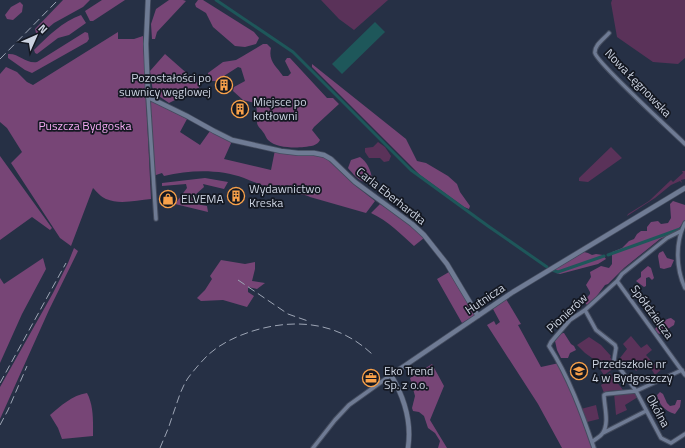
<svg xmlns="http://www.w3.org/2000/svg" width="685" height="448" viewBox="0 0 685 448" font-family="'Titillium Web',sans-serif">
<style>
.green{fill:#5a3259}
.forest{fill:#774576}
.water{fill:#1e575a}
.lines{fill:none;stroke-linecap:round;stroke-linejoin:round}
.canal{stroke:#1e575a;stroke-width:3}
.street-casing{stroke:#444c5e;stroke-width:5.5}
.secondary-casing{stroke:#444c5e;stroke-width:6}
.street{stroke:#6f7b94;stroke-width:3.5}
.secondary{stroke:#6f7b94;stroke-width:4.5}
.rail{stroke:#9da5b5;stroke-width:1;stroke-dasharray:8 4;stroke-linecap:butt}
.labels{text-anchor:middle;stroke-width:3.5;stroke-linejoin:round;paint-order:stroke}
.poi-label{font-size:12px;fill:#cbd2e0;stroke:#141822;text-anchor:start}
.street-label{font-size:12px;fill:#cbd2e0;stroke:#141822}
.park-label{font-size:12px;fill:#f1a7ef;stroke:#141822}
</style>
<rect width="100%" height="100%" fill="#263045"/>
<path class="green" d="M321,0H388L354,30L339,19Z
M612,0H685V58L678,64L653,62L617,37L611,3Z
M378,142L385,147L391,156L389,161L384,162L380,158H369L365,152V148L373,147Z
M611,147L622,158L588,182L579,181V178Z
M682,171H685V179L681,180L682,183L680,181L671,185L655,198L627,216L628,214L649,201L671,180L673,182L683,173Z
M631,336L641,348L647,344L652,350L646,355L654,364L658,362L663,368L655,375L650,367L643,366L636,371L630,364L623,362L620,358L627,349L623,344Z
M589,337L601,345L611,356L610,357L617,366L604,375L592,358L585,353L577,345Z
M610,373L623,390L608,391L604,393L601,385L605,382L604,377Z
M635,391L638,397L625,405L627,410L616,415L614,393Z
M596,405L599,419L587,422L581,409Z"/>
<path class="forest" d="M63,0H90L83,7L54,23L42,33H36L35,29Z
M102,0H125L93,21H90L85,11Z
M169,0H183L186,1L157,32L155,39H152L151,24L156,9Z
M198,0H203L254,32L259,38L256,44L245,47L235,46L213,27L206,13L196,7L195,4Z
M20,2L23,5L22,12L13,20L7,19L5,15L11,7Z
M81,15L86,23L69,35L58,38L37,54L35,53L34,50C47,37 63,21 81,15Z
M85,32L88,33L89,39L87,42L32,73L25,70L8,58V54C19,53 26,64 37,62Z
M118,32V39H134L143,36L151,199C137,200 120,205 106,199C101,197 97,192 93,188L71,246L60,238L11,163L22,152L7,128L0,122V74L6,67L17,72L27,82L33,85Z
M263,44H267L271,48C268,61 276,66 283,76H288L291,73L285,61L287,58H290L327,98H333L339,104L314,127L312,130L320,140C317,146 311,146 304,147C294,148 276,148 268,140C266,138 265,134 263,132C261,128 257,127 257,122C256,115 258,109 255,103L243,100L233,91L234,87L245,81L241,68L238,67L216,81H211L208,78V73L223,62L236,60L243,56Z
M165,54L199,84V88L169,103L153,92L150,71Z
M312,64L406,139L417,161L426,163L448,176L457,184L460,192L470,206L469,209L464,207L420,175L312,67Z
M153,101L187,119L180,132L200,145L210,131L232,141L224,159L271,170L275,150L316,153L329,159L356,186L375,201L366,213L310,197C305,194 297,194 291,192L290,188L276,185L274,189C264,186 254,182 244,178C219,169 190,170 164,176L162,173L153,176L150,103Z
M0,156L52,228L50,230L32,217L0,240Z
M360,157C367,162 371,170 372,179C364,188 353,174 348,168L351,160Z
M205,178L228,182L224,189L203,184L204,187L195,195L193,194L191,196L196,204L207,206L208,212L175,204L187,188L186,184L162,186V183Z
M673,201L685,205V220L677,231L660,239L624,268L608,284L605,285L596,297L587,305L584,301L590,294V292L586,285L591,277L590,272L601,266L609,268L612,264V252L622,248L629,241L634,239L637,234L641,231H647V227L651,222L658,221L661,224L668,223L671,218L670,204Z
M380,204L412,225L424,238L414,246C401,234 388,221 371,213Z
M74,248L78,251L49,310L0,419V387L53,293L68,263Z
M663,251L667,258L674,260L671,267L664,269L660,268L658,256L659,253Z
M584,252L588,253L592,255L596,254L603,255L606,259L598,264L560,274L556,273L555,269Z
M43,258L46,269L22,314L0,363V278L4,284Z
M221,260L245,264L255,262V269L252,281L265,283L257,289L248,287V292L254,296L247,307L223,300L201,301L197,298L205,290L212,279L210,276Z
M648,266L651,268L654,278L652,280L649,277L646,278V286L644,287L636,281L641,277V272Z
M449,272L475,315L462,323L437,279Z
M506,299L521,324L518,325L541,367L559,363L579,408L592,448H562L538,404L487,325L494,321L496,325L500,322L493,309Z
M671,318L675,321L674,325L660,334L657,333L655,329C659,324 665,319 671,318Z
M563,333H564L571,344L574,346L576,350L570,353L568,358H561L557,350L555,341L559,335Z
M432,364L444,386L430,420L447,448H438L440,441L435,433L428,428L424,416L419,412L413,411L412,408L415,396L410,378Z
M660,392L663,394L667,403L670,406L675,405L677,400H681L680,407L675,414C665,411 659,405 657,395Z
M87,393C94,406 93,422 93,436L62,439L58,428L50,415C61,406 72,395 87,393Z"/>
<path class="water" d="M375,22L385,32L342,74L332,64Z"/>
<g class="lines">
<path class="canal" d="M216,0L293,52L411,170L488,226L547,267
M608,255L680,229
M552,270L558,272L604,256"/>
<g class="street-casing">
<path id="street" d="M609,33C604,39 594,45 595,53C597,63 673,132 685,144
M148,97L156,219
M685,223C675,242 676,269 685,288
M617,281L685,375
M585,310L596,330L615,345L616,348L614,360L636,391L682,370
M603,433L646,411
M592,442C595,439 600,437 602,434C610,424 604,406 604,395L606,394L636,391L661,438L671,443L685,434
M313,448L335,420L349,405L391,375
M594,448C582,413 569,377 549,346L551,342L570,320L585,310L617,281L622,274L667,238L681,231"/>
</g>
<g class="secondary-casing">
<path id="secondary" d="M148,0L146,44L148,97L187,116L214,131L232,140L281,151L298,153H314L324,155L331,159L355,182L412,224L424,235L447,264L478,316
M408,448C412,422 404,397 391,375L513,292L685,188"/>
</g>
<use href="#street" class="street"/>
<use href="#secondary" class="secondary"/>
<path class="rail" d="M0,59L58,0
M238,280L288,314L308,321
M0,383L66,263
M0,425L8,410L27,366
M160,448C164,438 169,428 172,417C177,404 180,390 188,378C194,370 201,362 208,355C221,343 239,335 256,330C298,318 339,323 372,354"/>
</g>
<defs>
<g id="building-ring" transform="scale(0.9)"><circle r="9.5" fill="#141822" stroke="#f8a14a" stroke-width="1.5"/><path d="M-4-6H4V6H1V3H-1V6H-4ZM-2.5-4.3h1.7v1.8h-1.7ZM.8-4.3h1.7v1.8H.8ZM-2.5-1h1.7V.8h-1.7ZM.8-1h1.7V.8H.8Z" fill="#f8a14a"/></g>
<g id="shop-ring" transform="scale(0.9)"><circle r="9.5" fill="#141822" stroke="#f8a14a" stroke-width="1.5"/><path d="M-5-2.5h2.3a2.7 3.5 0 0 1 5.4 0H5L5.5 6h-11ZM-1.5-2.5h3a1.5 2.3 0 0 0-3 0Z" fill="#f8a14a"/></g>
<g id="school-ring" transform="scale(0.9)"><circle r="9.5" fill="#141822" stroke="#f8a14a" stroke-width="1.5"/><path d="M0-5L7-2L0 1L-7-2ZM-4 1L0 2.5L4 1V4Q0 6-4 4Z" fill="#f8a14a"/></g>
<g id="office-ring" transform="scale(0.9)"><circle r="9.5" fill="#141822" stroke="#f8a14a" stroke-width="1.5"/><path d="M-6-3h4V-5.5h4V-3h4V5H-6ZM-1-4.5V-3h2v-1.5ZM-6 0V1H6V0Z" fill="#f8a14a"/></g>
</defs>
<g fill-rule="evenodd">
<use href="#building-ring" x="224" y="85"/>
<use href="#building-ring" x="240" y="109"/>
<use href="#building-ring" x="236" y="196"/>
<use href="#shop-ring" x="168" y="199"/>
<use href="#school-ring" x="579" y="371"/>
<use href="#office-ring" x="371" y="378"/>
</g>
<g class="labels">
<g class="poi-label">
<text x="211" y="82" text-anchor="end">Pozostałości po<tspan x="211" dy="14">suwnicy węglowej</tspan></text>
<text x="253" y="106">Miejsce po<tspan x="253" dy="14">kotłowni</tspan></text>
<text x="249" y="193">Wydawnictwo<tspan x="249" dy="14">Kreska</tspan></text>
<text x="181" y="203">ELVEMA</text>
<text x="592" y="368">Przedszkole nr<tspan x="592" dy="14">4 w Bydgoszczy</tspan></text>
<text x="384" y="375">Eko Trend<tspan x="384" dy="14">Sp. z o.o.</tspan></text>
</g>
<g class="street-label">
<text transform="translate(638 83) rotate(46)" y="4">Nowa Łęgnowska</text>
<text transform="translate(391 196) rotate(38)" y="4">Carla Eberhardta</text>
<text transform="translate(485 299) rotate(-34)" y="4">Hutnicza</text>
<text transform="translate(652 312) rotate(54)" y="4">Spółdzielcza</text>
<text transform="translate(567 313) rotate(-43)" y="4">Pionierów</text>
<text transform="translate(658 411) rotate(61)" y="4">Okólna</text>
</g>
<g class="park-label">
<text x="85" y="130">Puszcza Bydgoska</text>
</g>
</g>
<g transform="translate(36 36) rotate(45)" stroke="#141822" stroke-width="3" paint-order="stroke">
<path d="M0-3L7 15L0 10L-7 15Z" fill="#cbd2e0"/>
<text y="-6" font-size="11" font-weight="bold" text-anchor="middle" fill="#cbd2e0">N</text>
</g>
</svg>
